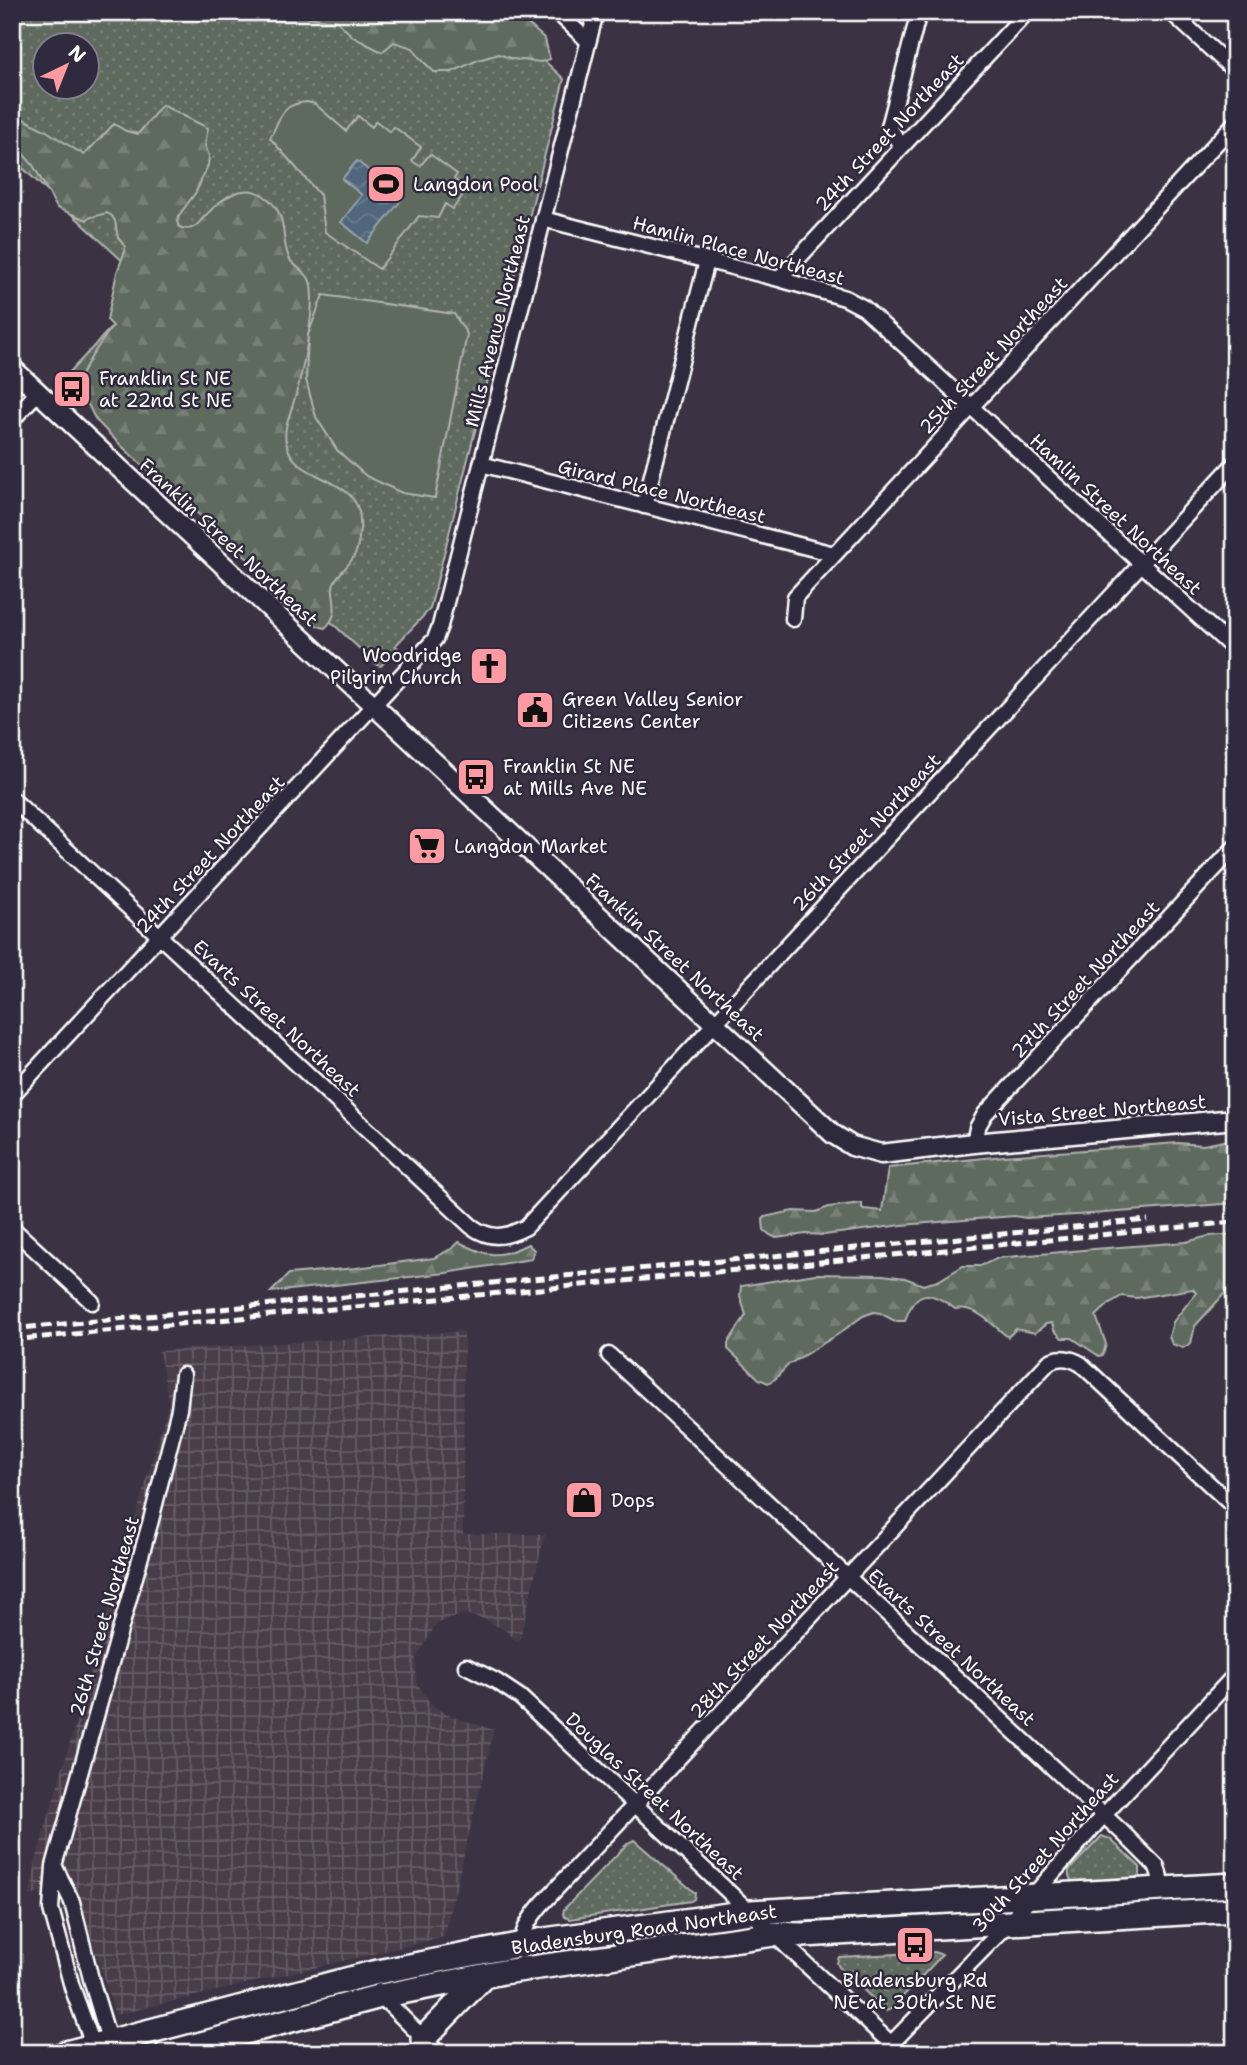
<svg xmlns="http://www.w3.org/2000/svg" width="1247" height="2065" viewBox="0 0 1247 2065" font-family="'Shantell Sans',sans-serif">
<style>
.industrial{fill:url(#industrial-grid)}
.green{fill:url(#green-dots);stroke:#afb4af;stroke-width:2;fill-rule:evenodd}
.forest{fill:url(#forest-firs);stroke:#afb4af;stroke-width:2}
.pitch{fill:#5f6a5f;stroke:#afb4af;stroke-width:2}
.water{fill:url(#water-waves);stroke:#96a3b0;stroke-width:2}
.lines{fill:none;stroke-linecap:round;stroke-linejoin:round}
.minor-casing{stroke:#fff;stroke-width:19}
.tertiary-casing{stroke:#fff;stroke-width:23}
.primary-casing{stroke:#fff;stroke-width:28}
.minor{stroke:#2f2a3d;stroke-width:14}
.tertiary{stroke:#2f2a3d;stroke-width:18}
.primary{stroke:#2f2a3d;stroke-width:23}
.rail{stroke:#fff;stroke-width:5;stroke-dasharray:10 5;stroke-linecap:butt}
.labels{text-anchor:middle;stroke-width:5;stroke-linejoin:round;paint-order:stroke}
.street-label{font-size:19px;fill:#fff;stroke:#2f2a3d}
.poi-label{font-size:19px;fill:#fff;stroke:#2f2a3d;text-anchor:start}
</style>
<defs>
<pattern id="industrial-grid" width="8" height="8" patternUnits="userSpaceOnUse" patternTransform="scale(1.75)"><rect width="8" height="8" fill="#4a3e4a"/><path d="M0 4h8M4 0v8" fill="none" stroke="#655b65"/></pattern>
<pattern id="green-dots" width="8" height="8" patternUnits="userSpaceOnUse" patternTransform="scale(1.75)"><rect width="8" height="8" fill="#5f6a5f"/><path d="M2 2h.1M6 6h.1" fill="none" stroke="#778077" stroke-width="1.8" stroke-linecap="round"/></pattern>
<pattern id="forest-firs" width="22" height="20" patternUnits="userSpaceOnUse" patternTransform="scale(1.75)"><rect width="22" height="20" fill="#5f6a5f"/><path d="M5 1l3.5 6h-7zM16 11l3.5 6h-7z" fill="#778077"/></pattern>
<pattern id="water-waves" width="16" height="10" patternUnits="userSpaceOnUse" patternTransform="scale(1.75)"><rect width="16" height="10" fill="#50667b"/><path d="M0 5q4-4 8 0t8 0" fill="none" stroke="#6a7d8f"/></pattern>
</defs>
<rect width="100%" height="100%" fill="#3b3343"/>
<filter id="ink" filterUnits="userSpaceOnUse"><feTurbulence type="fractalNoise" baseFrequency=".0143" numOctaves="2"/><feDisplacementMap in="SourceGraphic" scale="14" xChannelSelector="R" yChannelSelector="G"/><feConvolveMatrix kernelMatrix="1 2 1 2 8 2 1 2 1" color-interpolation-filters="sRGB"/></filter>
<g filter="url(#ink)">
<path class="industrial" d="M464,1331L463,1534H545L519,1643L506,1631L484,1619L464,1614L436,1624L416,1659L417,1683L430,1703L445,1714L494,1730L444,1937L115,2015L74,1882L30,1896L36,1860L169,1402L159,1351Z"/>
<path class="green" d="M12,12H492L564,79L430,609L395,646L398,648L381,666L377,665L67,375L145,291V282L12,158ZM46,46H88V88H46Z
M1102,1836L1110,1839L1140,1867V1876L1134,1878L1076,1882C1070,1881 1068,1876 1069,1870Z
M634,1840L695,1893L694,1899L691,1901L570,1919L565,1917L563,1914L564,1909L628,1843Z
M935,1952L942,1955L891,2009L886,2011L839,1967L837,1963L839,1957Z"/>
<path class="forest" d="M267,12H515L545,39L550,59L541,62L512,59L499,54L478,60L452,72H434L419,57L413,48L394,42L382,52L353,37L337,21Z
M162,105L208,128L205,145L209,156L208,165L196,192L180,214L177,221L179,227C184,229 189,230 194,227C198,225 202,219 205,216C222,198 245,179 268,199C289,217 280,238 289,258C293,267 306,270 310,281C317,306 302,375 294,401C290,415 283,428 286,442C294,486 365,472 360,528C359,537 359,546 355,554C351,564 342,570 336,579C326,593 345,610 325,628C308,624 301,610 289,598C279,588 268,580 258,569C207,517 146,474 97,421C92,415 91,408 86,402C83,398 78,395 77,390C75,378 105,336 113,326L107,320L117,272L125,251V246L118,238L115,221L112,216L107,213L88,218L87,220L57,208L33,165L18,148H12V113L45,130L84,155L114,124L126,131L138,134Z
M1235,1139V1203L1092,1214L1026,1218L1014,1216L902,1225L824,1235L806,1234L776,1238L770,1235L764,1230L763,1220L764,1217L793,1211L816,1212L829,1207L862,1203V1208L864,1209L882,1211L888,1168L1004,1156L1178,1143L1203,1145Z
M1235,1234V1282L1195,1326L1191,1343L1183,1348L1172,1344L1169,1337L1173,1322L1196,1293L1193,1289L1136,1298L1122,1296L1110,1303L1096,1316L1106,1344L1103,1355L1099,1356L1072,1338H1062L1054,1330L1052,1323L1046,1324L1035,1333L1016,1329L1008,1337C992,1325 977,1305 955,1309C931,1291 916,1286 905,1321H895L880,1313L874,1312L863,1316L837,1335L788,1365L775,1379L768,1383L759,1379L728,1349V1343L746,1315L740,1296L741,1286L815,1274L883,1275L905,1278L923,1285L938,1281L963,1266H980L998,1258L1094,1249L1186,1242L1209,1236Z
M459,1242C488,1257 498,1259 528,1244L534,1250L531,1259L446,1273L271,1292L289,1274L356,1268L434,1258L453,1248Z"/>
<path class="pitch" d="M307,102L315,104L346,131L358,116L372,127L376,121L390,132L394,127L421,147L412,161L420,166L430,154L457,174L454,179L467,189L453,209L445,204L438,218L419,216L379,269L325,232L320,195L270,138C281,117 281,104 307,102Z
M323,295L454,314L467,334L435,498L402,493L366,476L337,450L316,417L306,380L308,335Z"/>
<path class="water" d="M357,161L403,198L367,243L341,222L362,195L342,179Z"/>
<g class="lines">
<g class="minor-casing">
<path id="minor" d="M557,12L588,41
M1171,12L1235,71
M901,146L889,127L919,12
M543,219L779,279L845,298L864,308L1235,650
M779,279L1027,12
M12,420L38,392
M481,464L834,554
M644,506L707,261
M793,619L795,597L1235,123
M12,799L471,1226C490,1240 505,1238 526,1227L1235,463
M12,1095L435,639L440,626L596,12
M974,1143L977,1128L985,1114L1235,847
M12,1228L92,1302
M609,1355L1123,1833L1157,1867L1164,1890
M466,1666L496,1681L520,1697L901,2053
M55,1867L72,1902L92,1983L113,2053
M521,1951C521,1932 529,1919 541,1905L1049,1362C1059,1356 1071,1358 1081,1364L1235,1508
M379,1991L381,1996L438,2053
M96,2053L72,1987L51,1909L54,1866L151,1520L179,1409L183,1375
M882,2053L1009,1923L1104,1815L1235,1675"/>
</g>
<g class="tertiary-casing">
<path id="tertiary" d="M12,368L833,1134L852,1146L881,1154L974,1143L1235,1119"/>
</g>
<g class="primary-casing">
<path id="primary" d="M423,2039L484,1976
M66,2053L373,1973L544,1940L750,1912L1235,1885
M167,2053L381,1996L503,1972L774,1934L803,1935L1235,1910"/>
</g>
<use href="#minor" class="minor"/>
<use href="#tertiary" class="tertiary"/>
<use href="#primary" class="primary"/>
<path class="rail" d="M12,1329L1148,1220
M12,1340L1235,1222"/>
</g>
</g>
<defs>
<g id="stadium-square" transform="scale(2.0125)"><rect x="-9" y="-9" width="18" height="18" rx="4" fill="#ff9aa2" stroke="#2f2a3d"/><path d="M0-5a6.5 5 0 1 0 0 10a6.5 5 0 1 0 0-10ZM-3.5-1.8h7v3.6h-7Z" fill="#111"/></g>
<g id="bus-square" transform="scale(2.0125)"><rect x="-9" y="-9" width="18" height="18" rx="4" fill="#ff9aa2" stroke="#2f2a3d"/><path d="M-5-6H5V4H4V6H2V4H-2V6H-4V4H-5ZM-3.5-4V0h7V-4ZM-3.5 1.2v1.5H-2V1.2ZM2 1.2v1.5H3.5V1.2Z" fill="#111"/></g>
<g id="church-square" transform="scale(2.0125)"><rect x="-9" y="-9" width="18" height="18" rx="4" fill="#ff9aa2" stroke="#2f2a3d"/><path d="M-1.2-6h2.4v3.5h3.3v2.4h-3.3V6h-2.4V-.1h-3.3v-2.4h3.3Z" fill="#111"/></g>
<g id="civic-square" transform="scale(2.0125)"><rect x="-9" y="-9" width="18" height="18" rx="4" fill="#ff9aa2" stroke="#2f2a3d"/><path d="M-.6-6.5H3V-4.5H.6V-3L4-1V1h2V6H-6V1h2V-1L-.6-3ZM-1.2 2.5V6h2.4V2.5Z" fill="#111"/></g>
<g id="supermarket-square" transform="scale(2.0125)"><rect x="-9" y="-9" width="18" height="18" rx="4" fill="#ff9aa2" stroke="#2f2a3d"/><path d="M-6-5.5h2.5l.6 2H6L4.5 2H-2.5L-4.4-4H-6ZM-1.5 3.2a1.3 1.3 0 1 0 .1 0ZM3 3.2a1.3 1.3 0 1 0 .1 0Z" fill="#111"/></g>
<g id="shop-square" transform="scale(2.0125)"><rect x="-9" y="-9" width="18" height="18" rx="4" fill="#ff9aa2" stroke="#2f2a3d"/><path d="M-5-2.5h2.3a2.7 3.5 0 0 1 5.4 0H5L5.5 6h-11ZM-1.5-2.5h3a1.5 2.3 0 0 0-3 0Z" fill="#111"/></g>
</defs>
<g fill-rule="evenodd">
<use href="#stadium-square" x="386" y="184"/>
<use href="#bus-square" x="72" y="389"/>
<use href="#church-square" x="489" y="666"/>
<use href="#civic-square" x="535" y="710"/>
<use href="#bus-square" x="476" y="777"/>
<use href="#supermarket-square" x="427" y="846"/>
<use href="#shop-square" x="584" y="1500"/>
<use href="#bus-square" x="915" y="1945"/>
</g>
<g class="labels">
<g class="street-label">
<text transform="translate(889 132) rotate(-47)" y="7">24th Street Northeast</text>
<text transform="translate(739 250) rotate(15)" y="7">Hamlin Place Northeast</text>
<text transform="translate(497 321) rotate(-76)" y="7">Mills Avenue Northeast</text>
<text transform="translate(993 355) rotate(-47)" y="7">25th Street Northeast</text>
<text transform="translate(662 491) rotate(14)" y="7">Girard Place Northeast</text>
<text transform="translate(1116 514) rotate(43)" y="7">Hamlin Street Northeast</text>
<text transform="translate(229 542) rotate(43)" y="7">Franklin Street Northeast</text>
<text transform="translate(866 832) rotate(-47)" y="7">26th Street Northeast</text>
<text transform="translate(210 854) rotate(-47)" y="7">24th Street Northeast</text>
<text transform="translate(675 957) rotate(43)" y="7">Franklin Street Northeast</text>
<text transform="translate(1085 979) rotate(-47)" y="7">27th Street Northeast</text>
<text transform="translate(277 1018) rotate(43)" y="7">Evarts Street Northeast</text>
<text transform="translate(1102 1110) rotate(-5)" y="7">Vista Street Northeast</text>
<text transform="translate(104 1616) rotate(-74)" y="7">26th Street Northeast</text>
<text transform="translate(764 1639) rotate(-47)" y="7">28th Street Northeast</text>
<text transform="translate(952 1647) rotate(43)" y="7">Evarts Street Northeast</text>
<text transform="translate(655 1796) rotate(43)" y="7">Douglas Street Northeast</text>
<text transform="translate(1045 1852) rotate(-48)" y="7">30th Street Northeast</text>
<text transform="translate(644 1929) rotate(-8)" y="7">Bladensburg Road Northeast</text>
</g>
<g class="poi-label">
<text x="413" y="191">Langdon Pool</text>
<text x="99" y="385">Franklin St NE<tspan x="99" dy="22">at 22nd St NE</tspan></text>
<text x="462" y="662" text-anchor="end">Woodridge<tspan x="462" dy="22">Pilgrim Church</tspan></text>
<text x="562" y="706">Green Valley Senior<tspan x="562" dy="22">Citizens Center</tspan></text>
<text x="503" y="773">Franklin St NE<tspan x="503" dy="22">at Mills Ave NE</tspan></text>
<text x="454" y="853">Langdon Market</text>
<text x="611" y="1507">Dops</text>
<text x="915" y="1987" text-anchor="middle">Bladensburg Rd<tspan x="915" dy="22">NE at 30th St NE</tspan></text>
</g>
</g>
<rect width="1247" height="2065" fill="none" stroke="#2f2a3d" stroke-width="42"/>
<rect x="21" y="21" width="1205" height="2023" fill="none" stroke="#fff" stroke-width="2.5" filter="url(#ink)"/>
<g transform="translate(66 66) rotate(43)"><circle r="33" fill="#2f2a3d" stroke="#827f8b" stroke-width="2"/>
<path d="M0-5L12 26L0 18L-12 26Z" fill="#ff9aa2"/>
<text y="-10" font-size="19" font-weight="bold" text-anchor="middle" fill="#ffffff">N</text>
</g>
</svg>
